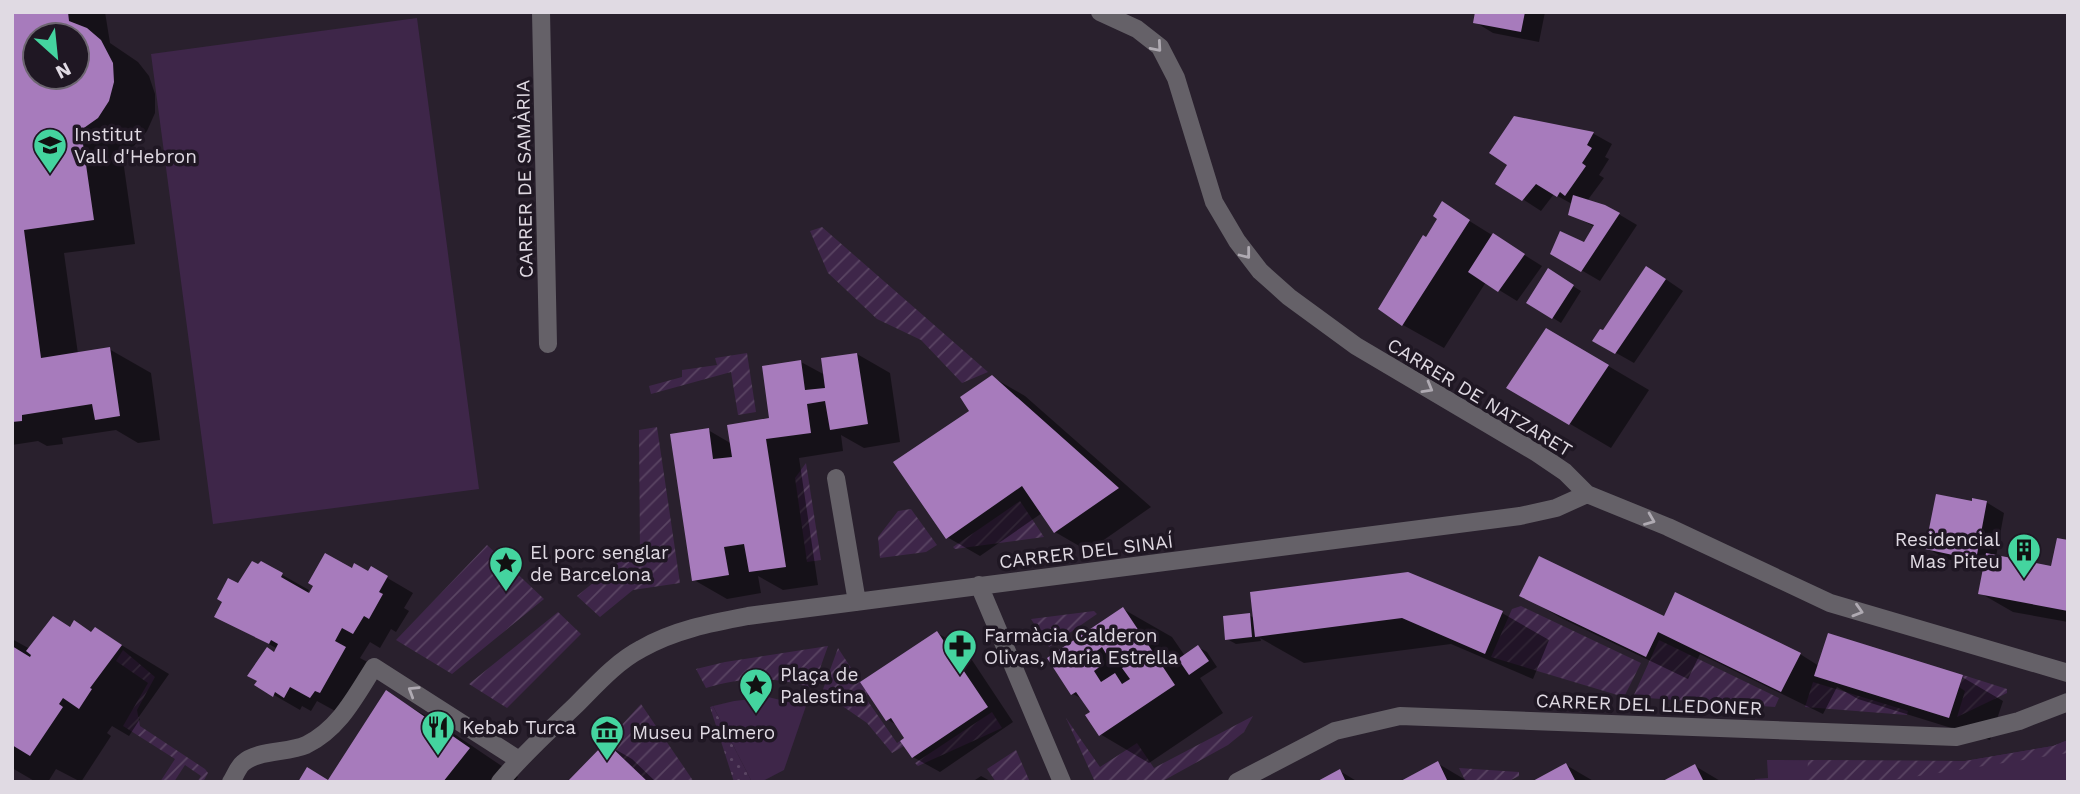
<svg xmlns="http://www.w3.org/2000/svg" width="2080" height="794" viewBox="0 0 2080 794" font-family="'Work Sans',sans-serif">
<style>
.grass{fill:url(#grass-dots)}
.park{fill:#3e2649}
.garden{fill:url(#garden-furrows)}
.shadow{fill:#0007;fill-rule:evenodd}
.building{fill:#a77bbc;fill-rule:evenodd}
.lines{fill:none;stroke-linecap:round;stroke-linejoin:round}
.minor{stroke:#656168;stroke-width:18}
.oneway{stroke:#afaab2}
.labels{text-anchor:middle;stroke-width:7;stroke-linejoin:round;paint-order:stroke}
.poi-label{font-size:19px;fill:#e0dae3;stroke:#1f1723;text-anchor:start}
.street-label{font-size:19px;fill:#e0dae3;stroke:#1f1723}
</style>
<defs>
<pattern id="grass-dots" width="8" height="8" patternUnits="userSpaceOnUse" patternTransform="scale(1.75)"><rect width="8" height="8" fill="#3e2649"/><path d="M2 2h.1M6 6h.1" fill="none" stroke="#5a4563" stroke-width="1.8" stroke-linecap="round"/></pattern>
<pattern id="garden-furrows" width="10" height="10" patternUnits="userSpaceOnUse" patternTransform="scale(1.75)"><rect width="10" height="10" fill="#3e2649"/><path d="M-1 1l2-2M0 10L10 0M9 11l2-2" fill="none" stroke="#5a4563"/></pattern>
</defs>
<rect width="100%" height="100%" fill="#29202d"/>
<path class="grass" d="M713,706L752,782H734L710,707Z"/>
<path class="park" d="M417,18L479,489L213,524L151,54Z
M768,697L806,706L784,770L761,782H752L713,706L734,701Z
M2068,740V782H1755V779L1768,778L1767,760L1965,761L2053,746Z"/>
<path class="garden" d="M822,227L988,372L962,383L921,340L877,319L828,273L810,231Z
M747,353L756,412L738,415L731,372L651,394L649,386L682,377V370L717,365L715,358Z
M657,427L680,583L633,590L600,617L577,596L626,556L640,554L639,430Z
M806,463L821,560L807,562L795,478Z
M1020,501L1044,537L955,549L953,547Z
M911,509L937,545L926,552L880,558L878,537L898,511Z
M487,545L544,599L452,674L396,640Z
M1521,606L1641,663L1624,697L1491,657L1512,609Z
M1094,611L1097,614L1049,647L1031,619Z
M558,612L581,634L507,708L469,684Z
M1659,640L1779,698L1775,707L1633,697Z
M828,646L813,688C776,676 742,677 706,688L696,669L725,662Z
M838,648L868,694L865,697L897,743L900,741L904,746L892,753L867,723L822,692Z
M123,650L155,677L137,710L140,726L205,769L208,773L203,782H197L201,776L185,765L174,782H160L175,759L123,726L148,683L116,661Z
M1963,675L2007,689V693L1957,717L1965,691L1959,687Z
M1813,682L1908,711L1907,715L1805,707Z
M641,704L694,782H648L606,742Z
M992,712L1002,728L918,766L915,763Z
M1253,716L1244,732L1228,745L1161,782H1095L1066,718L1100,767L1137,743L1154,768Z
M2068,740V753L1880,782H1804L1807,780L1808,760L1965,761L2053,746Z
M1016,750L1030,782H996L987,769Z
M1459,768L1519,772V776L1507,782H1466Z"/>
<path class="shadow" d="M12,12H105L110,43L138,62L149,76L155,94V113L147,131L134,146L122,153L135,244L64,253L78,354L109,349L151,373L160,440L138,443L116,430L62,438L63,444L47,446L38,441L12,445ZM35,35H77V77H35Z
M1477,12H1545L1539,42L1493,33L1475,22Z
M1539,124L1594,134L1612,144L1605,157L1609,159L1599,175L1604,178L1587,201L1605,206L1637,225L1600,281L1552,253L1584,244L1595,227L1570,214L1572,204L1554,194L1541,211L1498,183Z
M1442,204L1542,266L1517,301L1486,282L1444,348L1403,325L1427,239L1439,219Z
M1548,271L1581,291L1561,323L1528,302Z
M1664,278L1683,291L1634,363L1595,341Z
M1547,330L1649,390L1611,448L1509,388Z
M857,354L890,373L900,442L864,448L841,435L843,451L799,458L818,585L783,590L758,576L761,593L727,599L694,580L708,430L732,444L771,420L801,362L825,375Z
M992,377L1025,396L1151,507L1088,551L1055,532L1042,513L980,556L947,537L971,411Z
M1986,502L2004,513L1996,557L2052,568L2068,542V622L2013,612L1980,593L1985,567L1946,559L1927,548L1973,503Z
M261,563L309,590L307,594L352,570L369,573L372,569L413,593L404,608L409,611L396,632L391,629L380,648L370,642L360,658L371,664L337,712L317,701L311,711L302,706L300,710L274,695L275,654L278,649L216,616L239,586Z
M1408,573L1502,613L1549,640L1533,679L1451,644L1304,663L1260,638L1261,641L1236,644L1227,639L1249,615L1254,618Z
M1521,595L1665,618L1800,654L1819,666L1962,677L2003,701L1990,740L1858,699L1837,687L1823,714L1700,654L1688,679L1563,619Z
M1123,609L1172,637L1185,656L1198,647L1207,652L1217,667L1200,678L1223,713L1149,763L1100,734L1092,713L1084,700L1073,694L1049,659Z
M71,628L92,633L95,629L169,674L138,718L140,719L129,736L112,726L107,733L111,736L81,782L56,769L48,782H36L12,768V639L30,649Z
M937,633L964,648L1013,722L940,772L913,757L898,726L887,719Z
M386,693L435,721L518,777L514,782H300H329Z
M606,744L632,759L656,782H570Z
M1437,763L1469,782H1403Z
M1566,765L1595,782H1535Z
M1695,766L1722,782H1665Z
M1340,771L1358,782H1320Z
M981,776L992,782H972Z"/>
<path class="building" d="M12,12H68L69,21L87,28L101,40L113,63L114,82L109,101L98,118L81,130L94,220L24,230L41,358L110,347L120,416L95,420L92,404L22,415V421L12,422ZM35,35H77V77H35Z
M1475,12H1525L1521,32L1473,23Z
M1514,116L1594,132L1587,145L1592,148L1582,163L1586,166L1565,196L1560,192L1557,197L1536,184L1522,201L1495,184L1507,165L1489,153Z
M1573,195L1605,205L1620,213L1581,272L1550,254L1560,231L1584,242L1594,225L1568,215Z
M1442,201L1470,220L1402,326L1378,309L1423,235L1426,237L1437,219L1433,216Z
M1493,233L1525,254L1498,292L1468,272Z
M1646,266L1666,279L1615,354L1592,341L1600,329L1603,330Z
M1548,268L1574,285L1552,319L1526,303Z
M1546,328L1609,365L1569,425L1506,388Z
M857,353L868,424L830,430L825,401L807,404L811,433L766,439L786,567L749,572L744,544L724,547L729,575L692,581L670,434L709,428L713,459L732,457L727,425L769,418L762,366L801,360L805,390L825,388L821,358Z
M992,375L1119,488L1054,533L1022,486L946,539L893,462L969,411L960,397Z
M1936,494L1972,501V498L1987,501L1976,560L1925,549Z
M2057,538L2068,540V611L1978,594L1986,553L2051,566Z
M325,553L352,568L354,563L368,571L371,566L388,576L379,592L383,594L369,619L364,616L353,634L342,628L335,641L346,647L320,693L315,691L310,698L290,687L284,698L275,692L273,697L254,685L257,681L247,676L267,647L274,652L278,644L271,640L269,644L214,617L222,602L217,599L228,578L238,583L252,561L258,564L261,561L283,573L281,577L309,593L313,586L308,583Z
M1539,556L1664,616L1675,592L1801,653L1781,692L1658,632L1646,657L1519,596Z
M1408,572L1503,611L1485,654L1402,618L1255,637L1250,592Z
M1123,607L1175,685L1099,736L1085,715L1090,712L1076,692L1071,695L1047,658ZM1102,647L1110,660L1119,654L1127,665L1122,668L1130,679L1122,684L1115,673L1101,682L1094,671L1102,665L1094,653Z
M1250,613L1252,637L1225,640L1223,616Z
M53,616L70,627L74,620L91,632L95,627L122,645L90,688L92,689L79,709L63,698L59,704L63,707L30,756L12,745V646L30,657L31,655L26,651Z
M937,631L988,707L912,758L900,741L904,738L891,718L886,721L860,682Z
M1828,633L1963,675L1949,718L1814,676Z
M1198,645L1209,661L1189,675L1178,659Z
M386,690L470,748L443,782H298L307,767L328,780Z
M606,742L648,782H567Z
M1438,761L1448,782H1399Z
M1566,763L1576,782H1531Z
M1695,764L1704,782H1661Z
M1340,769L1346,782H1316Z"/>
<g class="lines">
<path class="minor" d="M541,12L548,344
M1100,12L1137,29L1160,47L1176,78L1214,202L1237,241L1260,271L1289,297L1356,346L1537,453L1565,472L1587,494L1668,527L1830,603L2068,673
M836,478L857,602
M979,585L1062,782
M231,782C235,776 238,767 243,763C257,750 288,753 306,745C339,729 355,697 374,667L519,760
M500,782C523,754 550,730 576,705C595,686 616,662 641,649C674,630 711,623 748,616L1520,516L1556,508L1587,494
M1237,782L1335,731L1400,716L1956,737L2019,721L2068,702"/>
</g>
<defs><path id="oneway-chevron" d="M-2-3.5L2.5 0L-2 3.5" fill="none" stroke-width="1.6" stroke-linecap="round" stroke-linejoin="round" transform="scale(1.75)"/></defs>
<g class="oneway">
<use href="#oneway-chevron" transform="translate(1157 47) rotate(49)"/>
<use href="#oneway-chevron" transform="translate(1246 254) rotate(52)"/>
<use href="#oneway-chevron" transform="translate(1428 388) rotate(30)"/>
<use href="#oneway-chevron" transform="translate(1650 520) rotate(22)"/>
<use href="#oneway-chevron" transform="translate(1858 611) rotate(17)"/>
<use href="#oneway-chevron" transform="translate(413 691) rotate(-148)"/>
</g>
<defs>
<g id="school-pin" transform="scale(1.75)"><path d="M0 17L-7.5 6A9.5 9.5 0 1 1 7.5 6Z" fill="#44d49f" stroke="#1f1723"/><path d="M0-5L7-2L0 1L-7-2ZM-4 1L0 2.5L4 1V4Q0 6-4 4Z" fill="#111"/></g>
<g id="building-pin" transform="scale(1.75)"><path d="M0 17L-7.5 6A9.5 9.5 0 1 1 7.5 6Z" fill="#44d49f" stroke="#1f1723"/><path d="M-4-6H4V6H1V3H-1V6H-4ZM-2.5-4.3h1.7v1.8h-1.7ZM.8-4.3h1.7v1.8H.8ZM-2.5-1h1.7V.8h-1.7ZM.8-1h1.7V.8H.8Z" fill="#111"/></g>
<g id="sight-pin" transform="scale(1.75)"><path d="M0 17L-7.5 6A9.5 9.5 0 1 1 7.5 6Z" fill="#44d49f" stroke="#1f1723"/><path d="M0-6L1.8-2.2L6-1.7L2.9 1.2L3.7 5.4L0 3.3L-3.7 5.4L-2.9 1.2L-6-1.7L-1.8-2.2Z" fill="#111"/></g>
<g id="pharmacy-pin" transform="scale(1.75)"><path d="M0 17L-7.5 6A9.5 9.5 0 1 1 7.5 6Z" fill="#44d49f" stroke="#1f1723"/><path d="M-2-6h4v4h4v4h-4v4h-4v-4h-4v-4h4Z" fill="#111"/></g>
<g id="restaurant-pin" transform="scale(1.75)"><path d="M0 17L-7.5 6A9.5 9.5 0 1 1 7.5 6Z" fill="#44d49f" stroke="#1f1723"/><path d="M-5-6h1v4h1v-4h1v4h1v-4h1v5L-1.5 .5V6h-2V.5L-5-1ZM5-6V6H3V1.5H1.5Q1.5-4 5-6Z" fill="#111"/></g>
<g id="museum-pin" transform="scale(1.75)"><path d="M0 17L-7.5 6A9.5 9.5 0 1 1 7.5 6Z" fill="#44d49f" stroke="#1f1723"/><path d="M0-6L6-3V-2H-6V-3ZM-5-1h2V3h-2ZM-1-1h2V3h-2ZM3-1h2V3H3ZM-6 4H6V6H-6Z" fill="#111"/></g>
</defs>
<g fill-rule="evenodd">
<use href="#school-pin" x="50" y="145"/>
<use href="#building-pin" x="2024" y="550"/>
<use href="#sight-pin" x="506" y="563"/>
<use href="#pharmacy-pin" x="960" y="646"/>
<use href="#sight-pin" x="756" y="685"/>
<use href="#restaurant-pin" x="438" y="727"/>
<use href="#museum-pin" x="607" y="732"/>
</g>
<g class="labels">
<g class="poi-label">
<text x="74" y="141">Institut<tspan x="74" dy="22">Vall d'Hebron</tspan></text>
<text x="2000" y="546" text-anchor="end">Residencial<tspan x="2000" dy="22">Mas Piteu</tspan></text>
<text x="530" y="559">El porc senglar<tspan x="530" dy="22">de Barcelona</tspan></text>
<text x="984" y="642">Farmàcia Calderon<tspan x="984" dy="22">Olivas, Maria Estrella</tspan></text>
<text x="780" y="681">Plaça de<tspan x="780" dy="22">Palestina</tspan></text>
<text x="462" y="734">Kebab Turca</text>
<text x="632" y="739">Museu Palmero</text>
</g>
<g class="street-label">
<text transform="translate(524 179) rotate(-91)" y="7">CARRER DE SAMÀRIA</text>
<text transform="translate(1480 397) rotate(31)" y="7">CARRER DE NATZARET</text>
<text transform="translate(1086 551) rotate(-7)" y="7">CARRER DEL SINAÍ</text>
<text transform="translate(1649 704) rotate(2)" y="7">CARRER DEL LLEDONER</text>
</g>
</g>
<rect width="2080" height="794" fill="none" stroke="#e0dae3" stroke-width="28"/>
<g transform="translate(56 56) rotate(153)"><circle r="33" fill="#1f1723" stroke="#6c6570" stroke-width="2"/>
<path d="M0-5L12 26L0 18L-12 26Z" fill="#44d49f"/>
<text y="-10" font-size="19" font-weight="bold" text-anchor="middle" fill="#e0dae3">N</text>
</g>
</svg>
